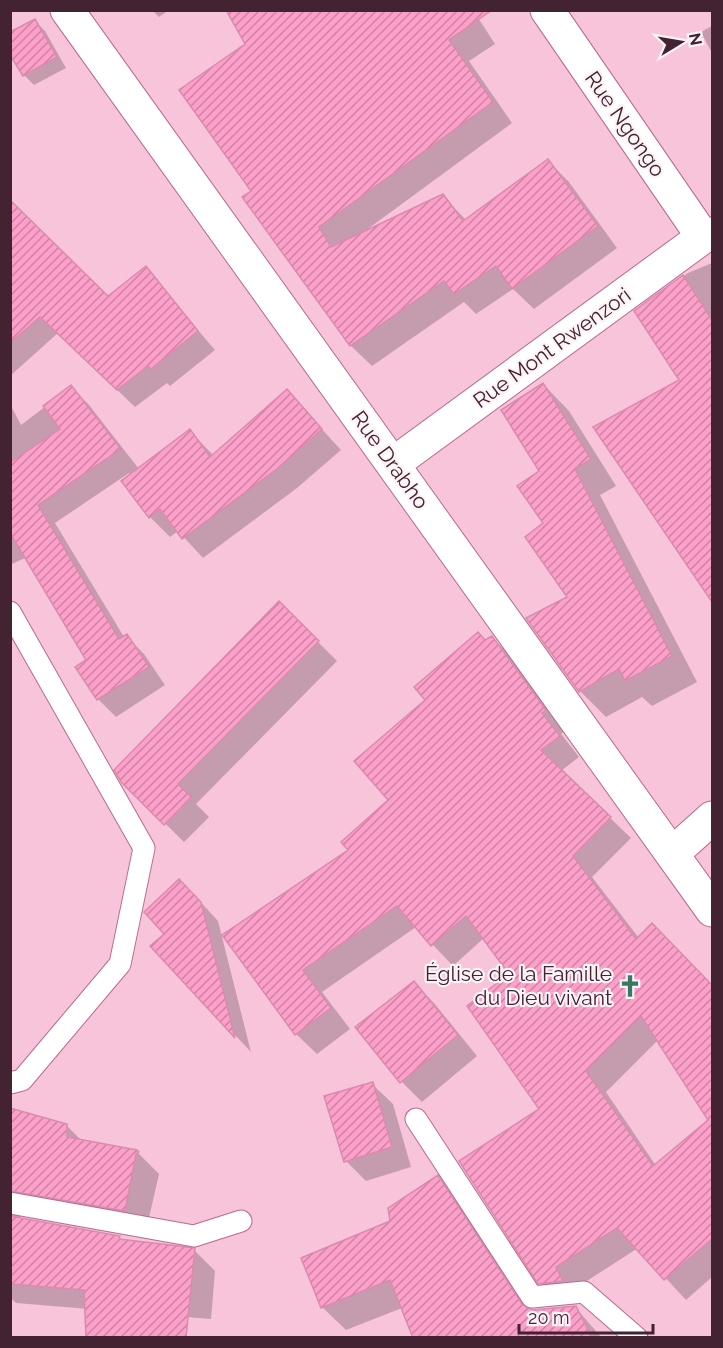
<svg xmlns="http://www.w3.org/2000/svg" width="723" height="1348" viewBox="0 0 723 1348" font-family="Raleway,sans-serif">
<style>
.shadow{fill:#0003}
.building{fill:url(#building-hatch);stroke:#db8aaf;stroke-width:1.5;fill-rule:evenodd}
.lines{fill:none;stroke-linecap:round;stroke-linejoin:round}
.service-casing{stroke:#b86a8f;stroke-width:23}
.minor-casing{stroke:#b86a8f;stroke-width:35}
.service{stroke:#fff;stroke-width:21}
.minor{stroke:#fff;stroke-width:33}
.labels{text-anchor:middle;stroke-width:4.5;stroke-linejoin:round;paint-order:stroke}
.street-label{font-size:21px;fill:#432232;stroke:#fcf3f6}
.poi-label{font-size:21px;fill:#432232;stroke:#fcf3f6;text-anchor:end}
</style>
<defs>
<pattern id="building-hatch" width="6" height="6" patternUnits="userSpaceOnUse" patternTransform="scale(1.5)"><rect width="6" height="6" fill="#fca0ca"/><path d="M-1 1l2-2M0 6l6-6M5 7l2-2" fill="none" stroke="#ce82a5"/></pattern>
</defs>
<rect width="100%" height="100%" fill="#f7c4da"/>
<path class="shadow" d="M152,10H169L159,17Z
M473,10L495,44L469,61L512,123L361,234L443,196L466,220L548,161L569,182L617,248L534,309L513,289L476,314L464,302L372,366L351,346L244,198Z
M35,21L45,31L66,68L34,85L24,75Z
M712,26V53L701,32Z
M10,202L108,298L161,287L215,350L170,386L167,383L135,407L58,333L10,376Z
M712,263V599L595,427L681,380L636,311L688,273Z
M543,384L569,411L616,486L600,495L697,682L652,706L642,697L606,717L580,691L569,598L545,524L541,471Z
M71,387L89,405L139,469L190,431L214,456L287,391L341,450L297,488L203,558L178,531L170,537L150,517L129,473L55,523L124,637L126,636L144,654L165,685L116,717L98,699L77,668L88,661L27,557L10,565V404L21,425Z
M279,603L337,661L196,804L209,817L184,842L123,782Z
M492,638L513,658L565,731L561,734L579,757L561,771L631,838L592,877L639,938L673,945L712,987V1125L658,1040L606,1092L688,1213L712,1240V1277L686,1300L638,1248L576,1288L561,1304L540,1283L541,1109L511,974L484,938L453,966L416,927L322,992L350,1029L317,1054L296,1034L224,935L350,850L390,801L427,701L485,641Z
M197,898L218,921L251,1052L152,946Z
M414,983L434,1003L477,1056L422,1102L402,1082L358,1027Z
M372,1084L393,1104L411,1167L366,1181L346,1161Z
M10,1110L66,1125L83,1142L138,1153L159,1174L146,1231L22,1215L20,1218L119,1237L124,1241L194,1250L215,1271L211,1319L16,1303L10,1297Z
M437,1177L461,1201L533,1311L575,1307L602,1338H415L402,1308L346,1330L322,1307L392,1222Z"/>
<path class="building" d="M226,10H492L449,40L493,102L319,227L331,247L443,194L463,221L548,159L598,226L512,289L496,266L454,294L444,281L350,346L242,197L251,191L179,90L245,44Z
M35,19L57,57L23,76L10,55V32Z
M10,200L108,296L146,266L198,331L151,369L148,366L117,390L40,317L10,343Z
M683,275L712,320V602L593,427L679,380L634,311Z
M543,383L591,459L575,469L672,656L625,681L619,669L579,692L526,618L567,597L525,537L543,523L517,486L539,471L501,410Z
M71,385L121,449L38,505L119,639L127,634L149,667L97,700L75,667L86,660L10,533V459L12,461L60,429L43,406Z
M287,389L322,429L277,469L182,539L160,509L149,518L121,481L190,429L210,457Z
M279,601L319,641L178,784L191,797L164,825L122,783L114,770Z
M478,632L485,640L492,636L546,710L542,713L560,736L541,750L611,817L573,856L636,939L652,923L712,985V1239L664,1280L617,1228L556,1267L563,1281L538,1284L459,1161L539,1109L467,1006L509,974L466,916L431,946L397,906L303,970L331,1008L295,1035L222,935L348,850L341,842L388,800L354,761L425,700L414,687ZM641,1016L708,1120L653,1166L586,1071Z
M179,879L201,902L235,1038L150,946L164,934L144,912Z
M414,981L458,1035L400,1083L355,1027Z
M373,1082L392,1147L344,1162L324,1096Z
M10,1108L67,1124V1137L137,1150L139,1152L136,1154L125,1211L10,1191Z
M438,1175L522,1304L533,1310L576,1306L592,1338H413L390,1280L321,1308L301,1258L390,1221L388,1208Z
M10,1216L120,1236L119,1239L195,1248L186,1338H86L84,1290L10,1284Z"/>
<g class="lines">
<g class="service-casing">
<path id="service" d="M10,612L144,848L120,964L22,1080L10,1083
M416,1119L532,1297L584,1292L637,1338
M10,1203L194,1236L241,1221"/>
</g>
<g class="minor-casing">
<path id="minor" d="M67,10L712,910
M547,10L703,237
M393,464L703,237L712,234
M673,853L712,818"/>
</g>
<use href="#service" class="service"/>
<use href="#minor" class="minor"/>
</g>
<defs>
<g id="church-bare" transform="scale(1.8)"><path d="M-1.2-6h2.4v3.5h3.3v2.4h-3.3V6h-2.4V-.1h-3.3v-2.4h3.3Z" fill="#397865" stroke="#fcf3f6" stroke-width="2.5" paint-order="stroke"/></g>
</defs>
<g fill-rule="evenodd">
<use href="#church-bare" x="630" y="986"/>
</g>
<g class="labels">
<g class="street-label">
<text transform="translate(625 124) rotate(55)" y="7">Rue Ngongo</text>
<text transform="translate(552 348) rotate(-36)" y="7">Rue Mont Rwenzori</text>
<text transform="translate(390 460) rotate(54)" y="7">Rue Drabho</text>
</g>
<g class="poi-label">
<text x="612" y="981">Église de la Famille<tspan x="612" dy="24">du Dieu vivant</tspan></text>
</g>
</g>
<rect width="723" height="1348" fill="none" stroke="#432232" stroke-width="24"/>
<g transform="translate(681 42) rotate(79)" stroke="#fcf3f6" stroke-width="4.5" paint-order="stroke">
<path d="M0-4.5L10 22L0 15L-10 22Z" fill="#432232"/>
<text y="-9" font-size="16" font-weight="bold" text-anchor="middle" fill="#432232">N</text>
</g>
<path d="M519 1324v9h134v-9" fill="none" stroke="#432232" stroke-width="3"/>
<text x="528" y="1324" font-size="18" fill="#432232" stroke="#fcf3f6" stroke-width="4.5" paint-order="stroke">20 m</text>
</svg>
